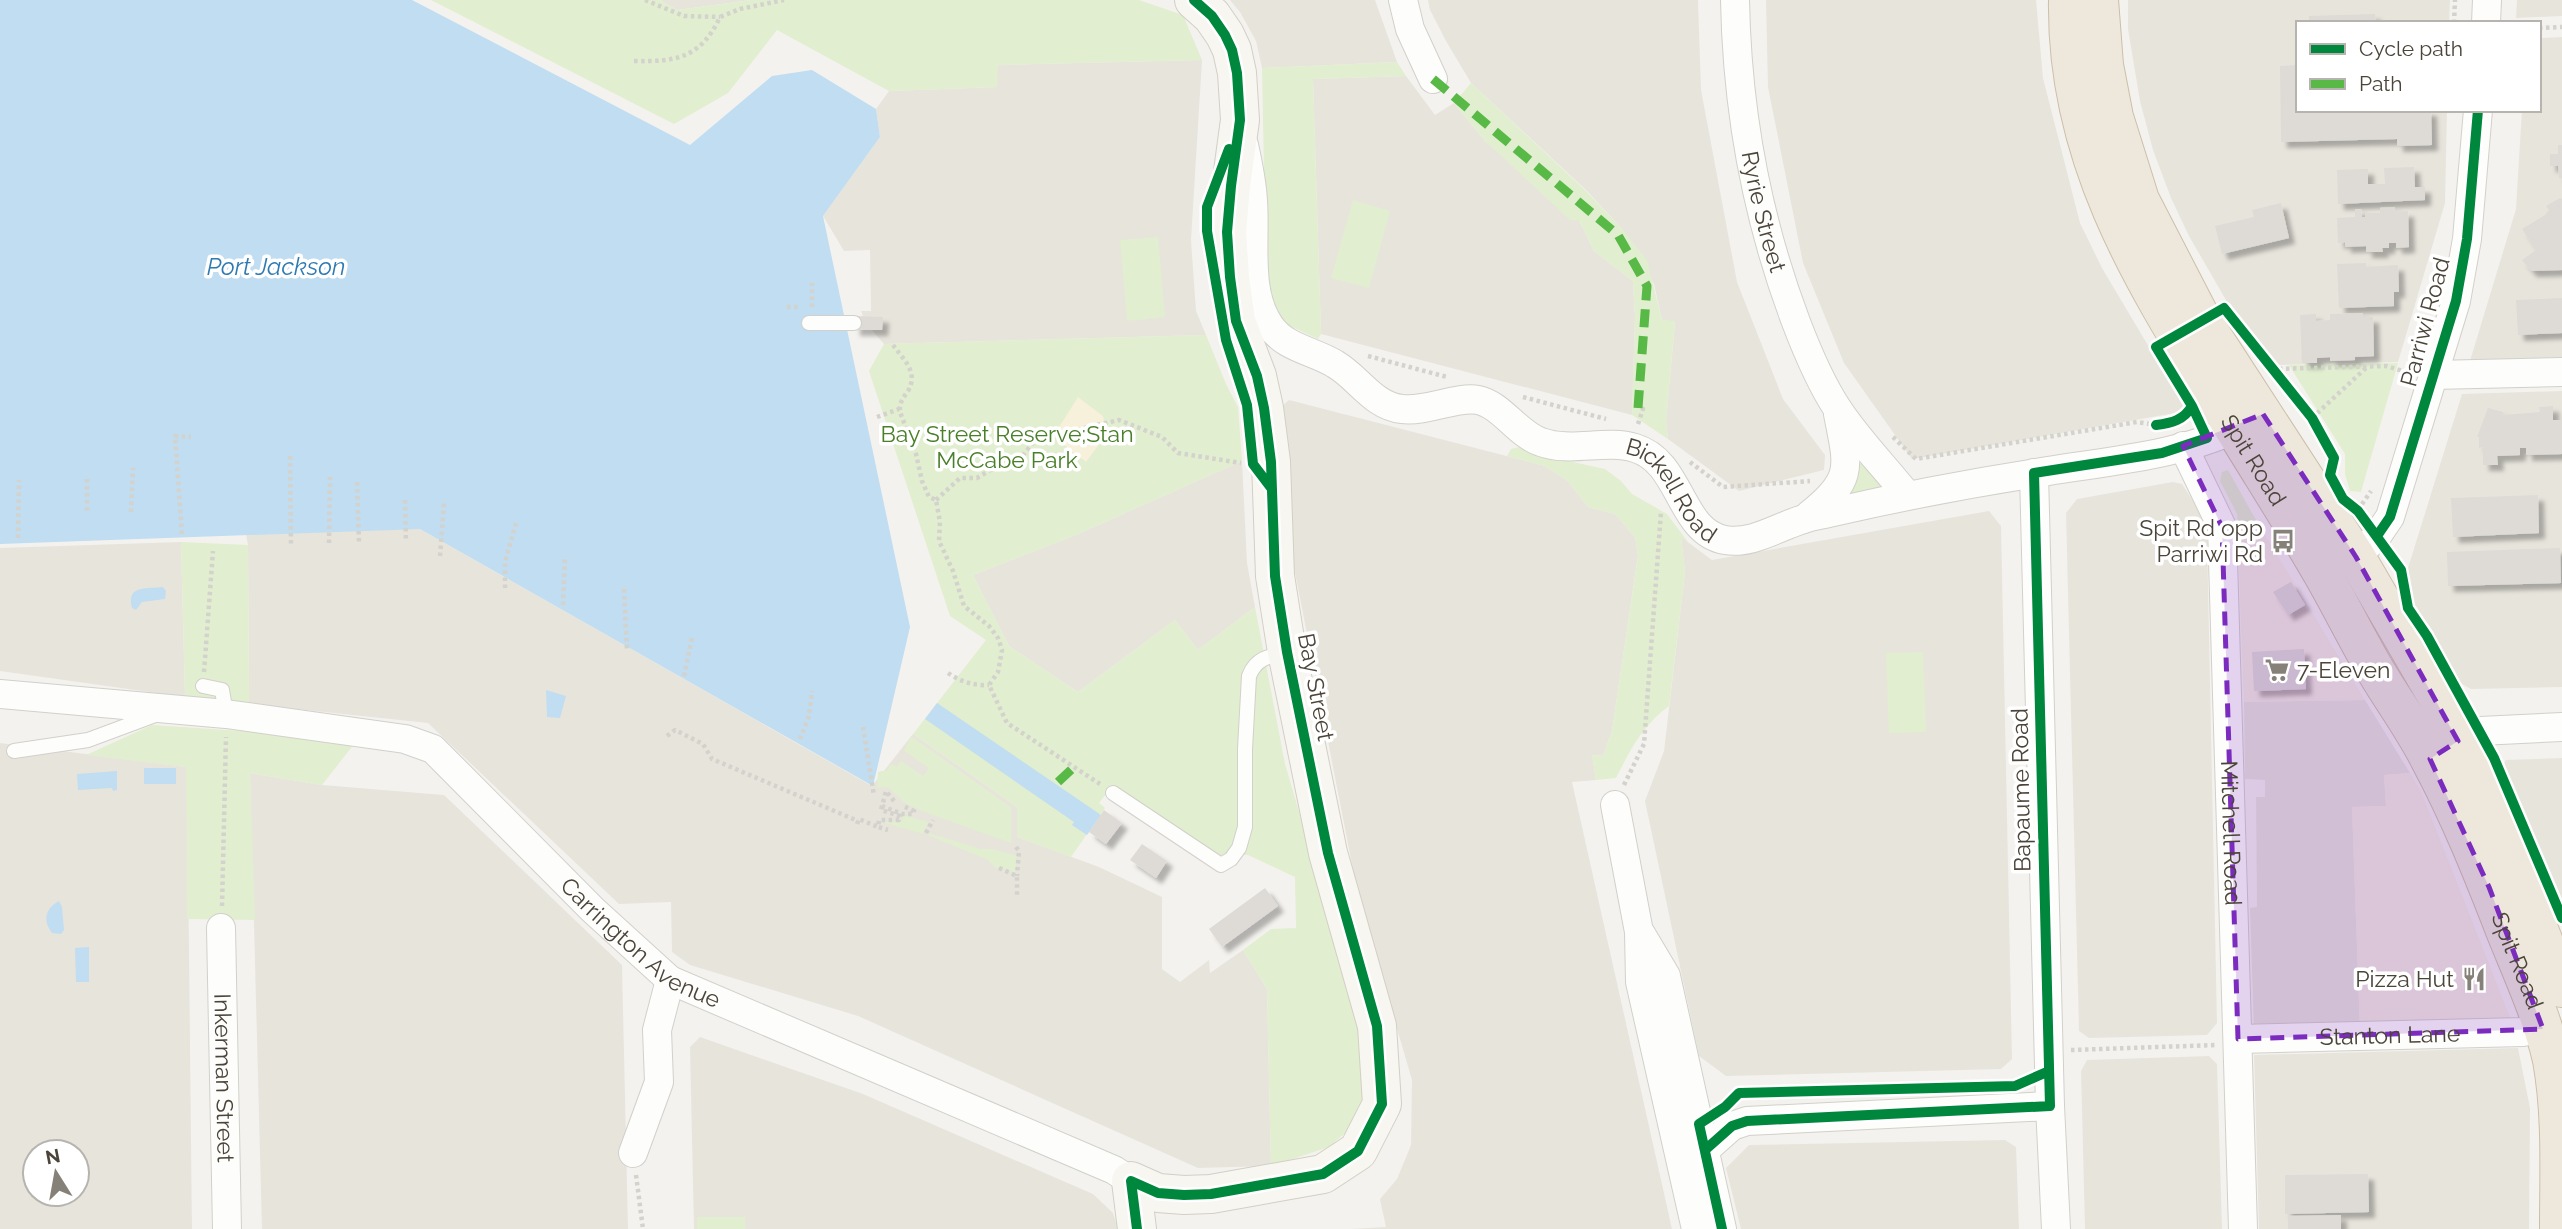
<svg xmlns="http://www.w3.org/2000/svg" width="2562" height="1229" viewBox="0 0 2562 1229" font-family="Raleway,sans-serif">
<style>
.residential{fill:#e7e4dc;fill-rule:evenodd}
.commercial{fill:#f3ebdf}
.green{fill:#e1eecf}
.sand{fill:#f7f0da}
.water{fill:#c0ddf1}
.building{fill:#dedbd6;filter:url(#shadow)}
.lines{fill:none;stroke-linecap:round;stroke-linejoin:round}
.lane-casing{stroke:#d2d0cb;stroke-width:16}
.street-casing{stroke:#d2d0cb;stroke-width:30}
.secondary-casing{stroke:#d3cfc5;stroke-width:40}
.highway-casing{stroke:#ccbfa9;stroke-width:40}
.path{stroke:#d3d2cc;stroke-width:4.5;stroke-dasharray:3.5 3.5;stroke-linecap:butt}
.lane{stroke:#fdfdfc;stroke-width:14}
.street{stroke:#fdfdfc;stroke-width:28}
.secondary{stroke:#f7f6f1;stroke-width:38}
.highway{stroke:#ede8db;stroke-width:38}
.quiet{stroke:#58b947;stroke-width:9;stroke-dasharray:18 9;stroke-linecap:butt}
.cycleway-casing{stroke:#fff;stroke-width:15}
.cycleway{stroke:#00873e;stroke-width:10}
.marked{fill:#7b2cbf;fill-opacity:0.2;stroke:#7b2cbf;stroke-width:5;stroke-dasharray:14 9;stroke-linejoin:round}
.labels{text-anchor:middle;stroke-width:7;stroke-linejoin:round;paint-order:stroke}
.street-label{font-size:23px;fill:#4b4439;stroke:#fff}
.park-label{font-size:23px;fill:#4a7f2a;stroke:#fff}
.poi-label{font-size:23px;fill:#4b4439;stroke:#fff;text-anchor:end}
.water-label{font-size:24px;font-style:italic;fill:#2e7ab2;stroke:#fff}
</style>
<defs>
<filter id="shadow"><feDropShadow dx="6" dy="6" stdDeviation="2" flood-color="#0004"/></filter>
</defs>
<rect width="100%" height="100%" fill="#f4f2ee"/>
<path class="residential" d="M660,0H751L677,10Z
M1230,0H1375L1397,62L1262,68L1256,41L1240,12Z
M1428,0H1698L1701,90L1737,282L1783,399L1825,455L1824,470L1739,491L1668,439L1666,421L1675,322L1662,320L1654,284L1623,230L1587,191L1471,83L1446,41L1430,10Z
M1766,0H2036L2043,78L2080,223L2102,268L2184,406L2175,413L1912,459L1844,363L1803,263L1768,87Z
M2128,0H2450L2449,23H2298V110H2447L2445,203L2398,362L2276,365L2241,326L2189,236L2171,198L2153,150L2140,101L2128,29Z
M2517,0H2562V16L2516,18Z
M2562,37V357L2470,361L2516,209L2522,110H2539V38Z
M1202,60L1191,240L1196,311L1206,335L884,344L865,322L861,311H871L870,250L844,251L823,216L880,137L876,109L889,91L997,87V65Z
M1406,76L1435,115L1454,103L1485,141L1579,220L1594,251L1633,281L1635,317L1632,415L1321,334L1313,79Z
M2562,391V687L2471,689L2460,683L2413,602L2408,568L2462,394Z
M1289,400L1545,466L1568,481L1588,507L1615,514L1635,537L1638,555L1612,731L1603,756L1592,755L1596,780L1572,782L1672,1229H1351L1386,1227L1380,1199L1397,1179L1411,1145L1412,1080L1358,895L1291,552L1279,409Z
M1242,461L1247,563L1255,607L1198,650L1175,620L1078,692L1009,646L973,575L1078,534Z
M2173,482L2182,484L2204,518L2207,538L2217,1023L2207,1035L2089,1038L2079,1031L2066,513L2077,499Z
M1989,511L2001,526L2012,1059L2001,1069L1726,1076L1699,1056L1645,801L1664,751L1685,572L1681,537L1712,560Z
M245,528L420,529L872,786L913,734L1017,807V837L1099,867L1162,897V969L1180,982L1209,960L1210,973L1243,950L1267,989L1271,1166L1198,1168L858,1016L690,965L672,952L671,902L619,904L428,723L249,704L248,545Z
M181,542L185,697L0,671V548Z
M2365,700L2410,773L2384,775L2386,806L2352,807L2360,1030L2254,1032L2250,908L2257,907L2256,797H2265V780L2245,779L2244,702Z
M0,743L187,767L192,1229H0ZM35,1152H77V1194H35Z
M2562,758V911L2502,767L2506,760Z
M250,773L322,785L444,795L622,965L628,1229H262Z
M700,1037L863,1094L1093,1194L1113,1213L1118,1229H694L690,1047Z
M2518,1048L2530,1108L2529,1229H2259L2254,1055Z
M2209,1056L2217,1064L2222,1229H2085L2081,1071L2087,1060Z
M2005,1140L2016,1147L2019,1229H1741L1726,1168L1749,1145Z"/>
<path class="commercial" d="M2253,515L2365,700L2244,702L2237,516Z
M2410,773L2421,791L2513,1025L2360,1030L2352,807L2386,806L2384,775Z"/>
<path class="green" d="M431,0H660L677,10L751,0H1139L1183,15L1202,60L998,65L997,87L889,91L777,30L728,93L674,124Z
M1397,62L1406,76L1313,79L1321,334L1318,339L1284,323L1274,311L1266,272L1262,68Z
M1471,83L1586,191L1623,230L1647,260L1662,320L1675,321L1666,421L1668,439L1632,415L1635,317L1633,281L1594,251L1579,220H1570L1485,141L1454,103Z
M1353,200L1390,211L1369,288L1331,278Z
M1158,237L1165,317L1127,321L1120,240Z
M1206,335L1226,384L1238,407L1242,461L1078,534L973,575L1009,646L1078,692L1175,620L1198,650L1255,607L1285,764L1329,914L1356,1020L1364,1061L1368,1099L1353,1126L1329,1147L1271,1166L1267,989L1243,950L1271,929L1296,928L1295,877L1248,855H1218L1112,786L1099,803L1105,808L1071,857L1017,837V807L913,734L986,640L950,616L869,371L884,344Z
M2398,363L2361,492L2350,491L2345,474V454L2289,365Z
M1519,447L1550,457L1605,469L1621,481L1632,494L1667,514L1688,542L1681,538L1685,572L1669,706C1643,725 1630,750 1616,778L1596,780L1592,755L1603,756L1612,731L1638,556L1635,537L1615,514L1588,507L1568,481L1545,466L1507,456L1511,449Z
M1862,463L1882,488L1847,497L1858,465Z
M2228,470L2261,529L2240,530L2237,514L2220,481L2222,472Z
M181,542L248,545L249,704L185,697Z
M1923,652L1926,732L1889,733L1886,653Z
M152,725L358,739L322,785L250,773L255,920L187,919L186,767L86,755Z
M911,736L1011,807V843L922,811L905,803L888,787L877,788L878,772L887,770L891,764L897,767L901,761L923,776L929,768L904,751Z
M903,815L928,822L923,834L882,822L902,821Z
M929,833L981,849H992L1017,856L1015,873L998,867L997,869L988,860L928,835Z
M697,1217H745V1229H697Z"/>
<path class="sand" d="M1078,397L1103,416L1107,434L1086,462L1058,440L1057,430Z"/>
<path class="water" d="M0,0H412L690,145L772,76L812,70L876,109L880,137L823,216L910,627L873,786L420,529L0,544Z
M163,587L166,591L165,599L142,602L136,610L132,608C126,585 146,589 163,587Z
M546,690L566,696L560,718L547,717Z
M937,703L1101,815L1087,835L1072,825L1074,822L925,719Z
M144,768H176V784H144Z
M117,771V790L113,791L112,788L78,790L77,774Z
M59,901L62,907L64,930L61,934L52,933C42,920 46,908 59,901Z
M89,947V982H76L75,948Z"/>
<path class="building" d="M2375,14L2376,23H2309V16Z
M2298,65V110H2431L2432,145L2397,146V139L2281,142L2280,66Z
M2558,145H2562V178H2559L2558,166H2550V154H2558Z
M2414,167L2415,187H2425V200L2338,204L2337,170L2368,169V184H2385L2384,168Z
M2560,198L2562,199V270L2531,271L2522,260L2536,250L2522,229L2545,215L2549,210L2546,206Z
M2281,203L2289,238L2222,254L2215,226L2254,217L2252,210Z
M2395,207V212L2408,211L2409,247L2396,248V243H2389V248H2382L2383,252H2366V246L2345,247V242L2338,243L2337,218L2355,217V209H2361L2362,217H2365V213H2380V208Z
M2366,263V267L2398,265L2399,292H2394V306L2339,308L2337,264Z
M2562,298V333L2518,335L2516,300Z
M2363,313V317H2373L2374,356L2355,357V360L2330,361V357L2317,358V363H2302L2300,315L2316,314V321L2330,320V314Z
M854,316L883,317L882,330H854Z
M2553,406V420H2562V454L2526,455V448H2520V455L2497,456L2498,465H2483V447L2479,448V437H2477L2488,408L2503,412V415L2540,412L2539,407Z
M2538,495L2539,533L2453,537L2451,498Z
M2560,548L2561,583L2448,586L2447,552Z
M2291,582L2305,605L2288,615L2273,592Z
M2304,649L2306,689L2254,691L2252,652Z
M1104,810L1122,823L1106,844L1089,832Z
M1142,844L1167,861L1156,878L1130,860Z
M1265,888L1278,906L1222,947L1209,929Z
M2368,1174L2369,1212L2285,1214V1175Z
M2341,1215V1229H2288V1216Z"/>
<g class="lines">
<g class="lane-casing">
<path id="lane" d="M809,323H854
M203,686L222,690L226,714
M14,751L88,740L158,714
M1113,793L1221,865L1231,859L1239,848L1245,827V749L1249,676C1256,658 1269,656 1286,653"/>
</g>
<g class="street-casing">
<g id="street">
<path d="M1403,0L1410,29L1433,79"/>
<path id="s1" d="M1735,0C1737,110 1757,219 1796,322C1807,351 1820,382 1837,408C1857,439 1884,466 1907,495"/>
<path d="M2486,23L2487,0"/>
<path id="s2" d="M1244,145C1248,163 1252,182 1253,201C1256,240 1246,292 1270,326C1285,348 1314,351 1335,364C1359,378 1373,406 1402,409C1427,412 1457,396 1478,400C1502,405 1517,434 1541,442C1571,453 1605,439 1635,448C1682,462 1679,532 1725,540C1752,545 1779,526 1804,519C1812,516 1821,515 1829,513C1898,497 1966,484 2036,473C2107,461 2187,456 2251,421"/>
<path d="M2433,375L2562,372"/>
<path id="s3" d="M2183,446L2222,527L2243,1229"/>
<path d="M2034,473L2050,1106L2056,1229"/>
<path d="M1809,515C1855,479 1848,466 1838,414"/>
<path d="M2356,557L2377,536L2390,517L2456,301L2467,239L2478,110"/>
<path id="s4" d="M0,694L226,714L405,739L433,749L593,910L670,980L1114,1170L1131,1181"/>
<path d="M2441,752L2480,731L2562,727"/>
<path d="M1615,805L1639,932L1640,982L1696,1229"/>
<path id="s5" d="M221,928L227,1229"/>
<path d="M1641,934L1666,976L1722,1229"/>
<path id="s6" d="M2238,1039L2523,1032L2543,1029"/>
<path d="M1705,1150L1732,1126L1747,1121L2050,1106"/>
<path d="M633,1153L659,1082L657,1030L670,980"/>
</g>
</g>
<g class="secondary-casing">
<path id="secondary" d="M1137,1229L1131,1181L1158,1193L1184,1195L1211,1194L1323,1174L1358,1151L1382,1104L1377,1026L1328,853L1287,652L1275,576L1271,462L1264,408L1257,376L1236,321L1230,277L1227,232L1231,186L1240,120L1237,73L1232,50L1225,35L1212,16L1194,0"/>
</g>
<g class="highway-casing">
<g id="highway">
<path id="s7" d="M2068,0C2065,172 2156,300 2241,440C2268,484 2296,528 2322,573C2341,606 2358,641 2377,673C2395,703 2415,730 2430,760C2460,816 2483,874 2506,933C2523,975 2542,1016 2552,1060C2562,1115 2559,1173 2559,1229"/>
<path d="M2099,0L2104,65L2114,117L2140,200L2202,320L2356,557L2436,695L2508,851L2562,988"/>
</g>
</g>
<path class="path" d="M645,0L684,16L720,17
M2454,23L2455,0
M2539,28L2562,27
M634,61C676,62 701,58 720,17L740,9L784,0
M787,307H800
M812,307V283
M893,345C903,359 919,372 908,391C903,398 899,403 900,412L916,454L922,481L929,497L936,500L940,522L939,541L953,571L964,606L989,626L998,638L1002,650L998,672L989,685L1007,723L1100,784
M1368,356L1447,377
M2272,369L2386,366L2406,372
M1523,397L1606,419
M877,417L899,409
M2312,418L2367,367
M1638,424L1643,409L1638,408
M1893,437L1916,459L2137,422L2156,425
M290,456L291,546
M1690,462L1723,487L1810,481
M87,479V512
M357,482L359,543
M405,500L406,542
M936,500L960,478H977L1009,459L1017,463L1036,439L1119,420L1162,437L1178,453L1241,463
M2358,510L2371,491
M131,512L133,468
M182,534L175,436L191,437
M18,538L19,480
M329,543L330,477
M440,556L444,503
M505,588V562L516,523
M624,589L627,651
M563,605L565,556
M204,672L213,551
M948,673C961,682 975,686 989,685
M684,676L692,638
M863,727L874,796
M667,736L675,730L703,744L712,759L858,821
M800,739L809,716L812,691
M1624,785L1644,744L1661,512
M894,801L886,791L882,806L902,814H912L914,811L903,806
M882,806L881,810L900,816L899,820H879L878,827L888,830
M857,824L859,819L878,827
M926,833L933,820
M1016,847L1019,851L1017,876
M999,868L1017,876V895
M222,906L226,737
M2071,1050L2216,1045
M636,1175L643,1229"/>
<use href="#lane" class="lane"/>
<use href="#street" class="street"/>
<use href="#secondary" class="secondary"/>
<use href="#highway" class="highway"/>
<path class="quiet" d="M1433,79L1618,235L1647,286L1638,408
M1058,782L1074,767"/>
<g class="cycleway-casing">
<path id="cycleway" d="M1229,149L1207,207V231L1226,340L1247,405L1253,464L1272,489
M2156,425C2172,423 2184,420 2192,406L2156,347L2224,308L2312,418L2334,458L2330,475L2343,499L2358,511L2401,570L2408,608L2427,636L2494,758L2562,918
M2377,536L2390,517L2456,301L2467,239L2478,110
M1705,1150L1732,1126L1747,1121L2050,1106L2034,473L2162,453L2207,438L2192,406
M1137,1229L1131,1181L1158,1193L1184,1195L1211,1194L1323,1174L1358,1151L1382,1104L1377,1026L1328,853L1287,652L1275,576L1271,462L1264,408L1257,376L1236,321L1230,277L1227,232L1231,186L1240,120L1237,73L1232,50L1225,35L1212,16L1194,0
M1722,1229L1699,1124L1725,1107L1739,1093L2015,1086L2049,1071"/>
</g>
<use href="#cycleway" class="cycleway"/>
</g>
<path class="marked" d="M2263,414L2356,557L2458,741L2430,759L2489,887L2543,1029L2238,1039L2222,527L2183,446Z"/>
<defs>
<g id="bus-bare" transform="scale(1.89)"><path d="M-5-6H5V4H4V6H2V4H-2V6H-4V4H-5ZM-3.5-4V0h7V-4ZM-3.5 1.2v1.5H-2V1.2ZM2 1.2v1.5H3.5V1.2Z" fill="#868178" stroke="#fff" stroke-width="2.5" paint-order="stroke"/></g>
<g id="supermarket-bare" transform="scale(1.89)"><path d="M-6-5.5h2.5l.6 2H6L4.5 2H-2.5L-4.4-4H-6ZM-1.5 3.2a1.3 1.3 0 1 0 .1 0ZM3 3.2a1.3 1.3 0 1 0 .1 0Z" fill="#868178" stroke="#fff" stroke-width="2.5" paint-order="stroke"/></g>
<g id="restaurant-bare" transform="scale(1.89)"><path d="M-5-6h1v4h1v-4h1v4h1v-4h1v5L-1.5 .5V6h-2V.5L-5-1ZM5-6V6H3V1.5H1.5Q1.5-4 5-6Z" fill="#868178" stroke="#fff" stroke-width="2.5" paint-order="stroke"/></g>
</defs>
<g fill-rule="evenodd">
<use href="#bus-bare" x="2283" y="541"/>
<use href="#supermarket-bare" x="2277" y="670"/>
<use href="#restaurant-bare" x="2474" y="979"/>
</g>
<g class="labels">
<g class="street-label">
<text dy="8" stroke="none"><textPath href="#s1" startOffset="214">Ryrie Street</textPath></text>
<text transform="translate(2425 322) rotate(-75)" y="8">Parriwi Road</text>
<text dy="8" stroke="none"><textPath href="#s7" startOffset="504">Spit Road</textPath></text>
<text dy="8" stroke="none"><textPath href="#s2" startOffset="648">Bickell Road</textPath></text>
<text transform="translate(1316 687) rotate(79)" y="8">Bay Street</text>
<text transform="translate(2021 790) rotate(-91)" y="8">Bapaume Road</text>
<text dy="8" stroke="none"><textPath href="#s3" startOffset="396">Mitchell Road</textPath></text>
<text dy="8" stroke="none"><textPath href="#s4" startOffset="723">Carrington Avenue</textPath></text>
<text dy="8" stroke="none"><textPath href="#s7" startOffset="1071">Spit Road</textPath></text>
<text dy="8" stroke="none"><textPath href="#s6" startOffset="152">Stanton Lane</textPath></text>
<text dy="8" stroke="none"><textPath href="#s5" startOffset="150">Inkerman Street</textPath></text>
</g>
<g class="park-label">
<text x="1007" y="442">Bay Street Reserve;Stan<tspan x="1007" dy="26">McCabe Park</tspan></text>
</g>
<g class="poi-label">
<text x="2263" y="536">Spit Rd opp<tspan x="2263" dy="26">Parriwi Rd</tspan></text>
<text x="2297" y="678" text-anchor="start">7-Eleven</text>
<text x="2454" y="987">Pizza Hut</text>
</g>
<g class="water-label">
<text x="276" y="275">Port Jackson</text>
</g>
</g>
<rect x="2296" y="21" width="245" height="91" fill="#ffffff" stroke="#b7b4b0" stroke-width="2"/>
<rect x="2310" y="44" width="35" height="10" fill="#00873e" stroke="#b7b4b0" stroke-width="2"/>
<text x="2359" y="56" font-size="21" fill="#4b4439">Cycle path</text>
<rect x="2310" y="79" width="35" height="10" fill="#58b947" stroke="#b7b4b0" stroke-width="2"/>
<text x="2359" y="91" font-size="21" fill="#4b4439">Path</text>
<g transform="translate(56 1173) rotate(349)"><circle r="33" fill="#ffffff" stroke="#b7b4b0" stroke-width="2"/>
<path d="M0-5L12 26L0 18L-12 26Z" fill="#868178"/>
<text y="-10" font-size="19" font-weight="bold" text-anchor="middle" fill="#4b4439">N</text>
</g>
</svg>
